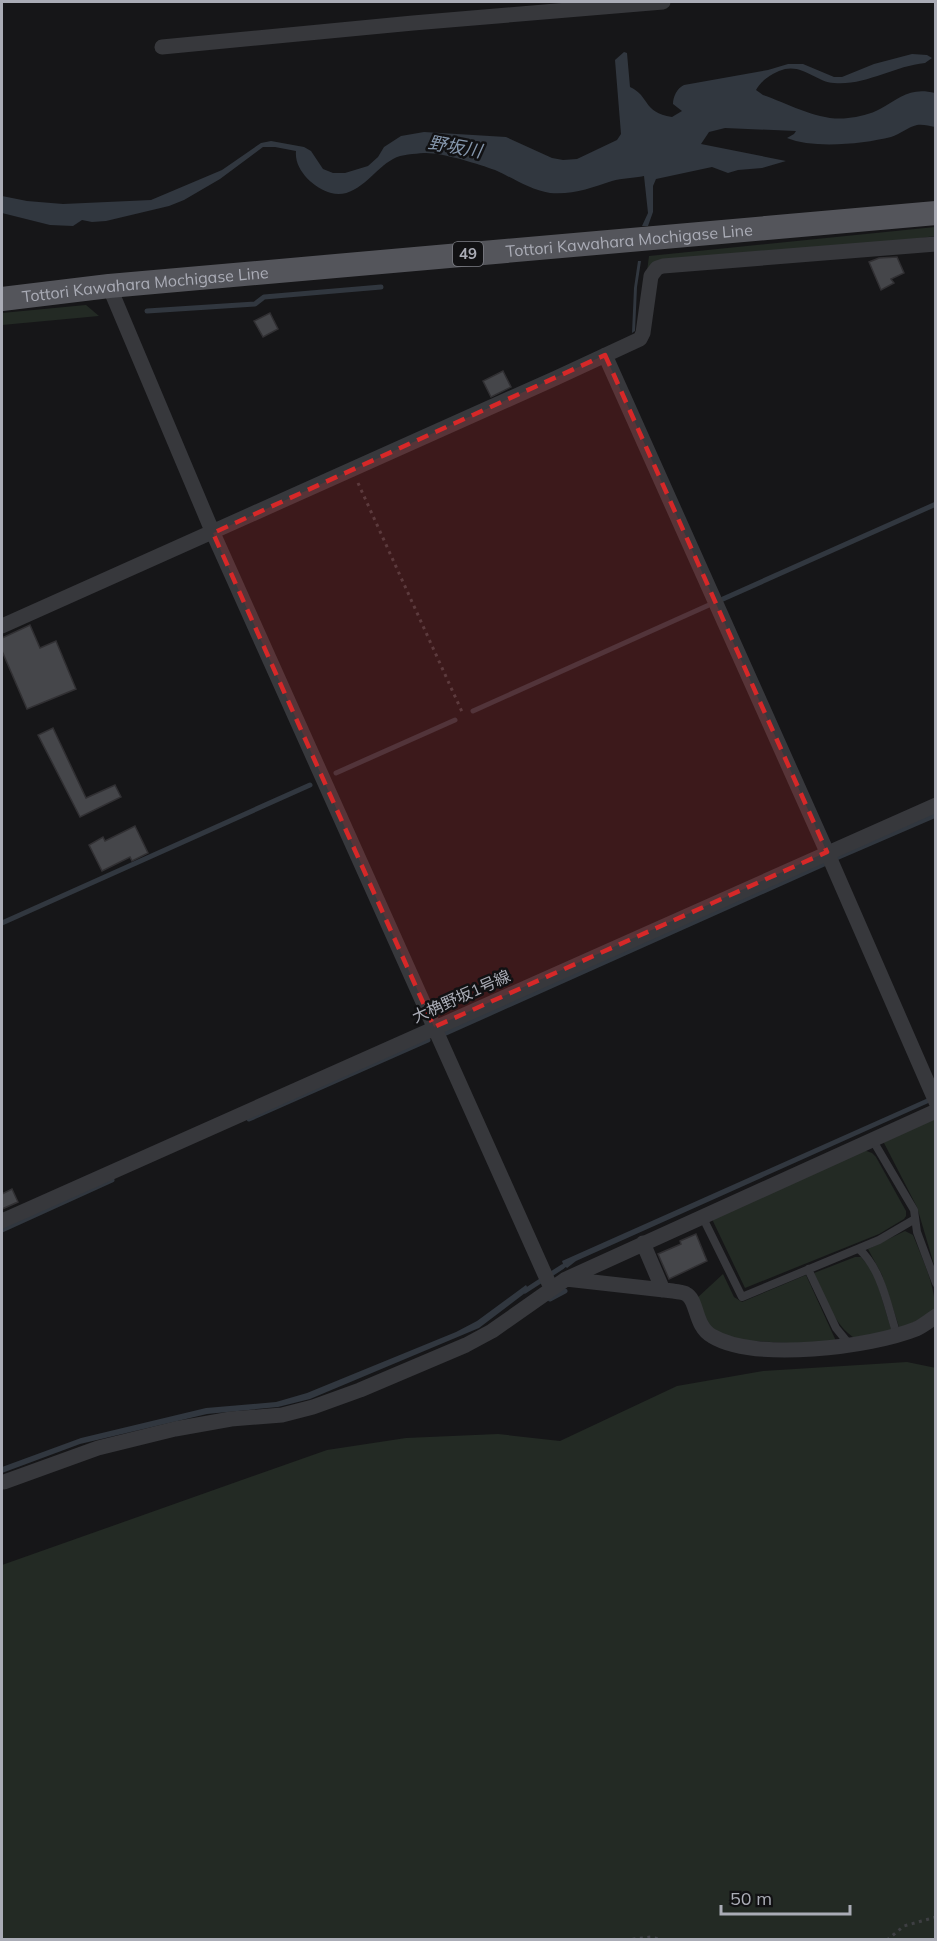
<svg xmlns="http://www.w3.org/2000/svg" width="937" height="1941" viewBox="0 0 937 1941" font-family="Mulish,'Noto Sans JP',sans-serif">
<style>
.green{fill:#232a24}
.water{fill:#31373f}
.lines{fill:none;stroke-linecap:round;stroke-linejoin:round}
.stream{stroke:#31373f;stroke-width:5}
.building{fill:#45464a;stroke:#313033;stroke-width:1.5}
.path{stroke:#3e3f43;stroke-width:3;stroke-dasharray:3 4.5;stroke-linecap:butt}
.service{stroke:#37383c;stroke-width:8}
.minor{stroke:#37383c;stroke-width:15}
.primary{stroke:#54555b;stroke-width:24}
.marked{fill:#d62828;fill-opacity:0.2;stroke:#d62828;stroke-width:4.5;stroke-dasharray:12 8;stroke-linejoin:round}
.labels{text-anchor:middle;stroke-width:5;stroke-linejoin:round;paint-order:stroke}
.shield{fill:#111113;stroke:#7c7e85;stroke-width:1.5}
.shield-label{font-size:15px;font-weight:bold;fill:#aaacb6}
.street-label{font-size:16px;fill:#aaacb6;stroke:#111113}
.water-label{font-size:18px;font-style:italic;fill:#8597ad;stroke:#111113}
</style>
<rect width="100%" height="100%" fill="#161618"/>
<path class="green" d="M935,227V236L895,242L655,262L646,279L649,256Z
M86,305L99,316L2,325V313Z
M935,1118V1268L917,1207L884,1143L885,1138Z
M861,1149L872,1153L876,1157L906,1211V1216L904,1219L879,1234L745,1288L711,1217Z
M905,1231L913,1235C922,1258 935,1284 935,1310L900,1330L882,1275L868,1249Z
M855,1257H861L874,1272L892,1332L856,1339C833,1325 825,1296 814,1273Z
M723,1274L734,1297L742,1302L806,1275L836,1341L806,1344L733,1340L706,1325L696,1299Z
M907,1362L936,1368L935,1939H2V1565L327,1450L406,1438L498,1434L560,1441L677,1386L763,1371Z"/>
<path class="water" d="M624,52L627,53L630,87C650,96 642,112 672,117L682,111L673,104C673,97 677,88 684,85L768,70L788,64H803L834,77H842L874,64L912,54L927,55L932,58L925,63C894,66 865,86 834,83C817,82 804,65 785,69C774,72 761,80 756,90L763,95C789,104 820,122 848,118C858,117 871,114 880,109C900,98 910,87 935,93V127C929,126 923,124 917,125C908,127 900,134 891,137C863,144 813,149 787,138L794,134L796,131L725,128L709,132L701,144L786,161L762,168L738,170L728,173L712,167L656,179L653,186V212L648,226H642L648,213L644,176C634,178 622,178 612,181C591,188 573,195 550,193C530,190 513,178 495,170C479,164 440,152 424,153C414,154 402,154 393,159C374,169 357,200 331,193C314,188 294,170 296,151L275,147H263L220,179L184,200L169,206L106,221L92,222L82,220L73,226L50,225L2,213V196L27,201L63,204L151,200L222,170L261,143L271,141L304,147L311,151L323,169L333,173H345L368,166L378,157L384,147L401,136L424,132L506,137L552,158L563,160L577,159L617,140L621,134L615,60Z
M638,261H641L637,287L635,331L632,333L634,288Z
M935,1095V1100L576,1261L567,1268L566,1267L559,1271L558,1269L563,1264L562,1261Z
M526,1285L529,1290L479,1328L310,1399L278,1407L207,1414L80,1444L2,1473V1467L81,1438L206,1408L276,1402L307,1393L456,1332L477,1321Z"/>
<g class="lines">
<path class="stream" d="M147,311L255,304L264,297L381,287
M723,599L936,504
M473,711L709,605
M336,773L455,720
M834,859L936,815
M2,923L310,785
M446,1033L824,864
M249,1119L428,1040
M2,1230L112,1180
M525,1291L562,1267
M550,1299L565,1291"/>
</g>
<path class="building" d="M897,257L904,273L891,279L894,283L881,290L869,262L879,258Z
M270,313L278,329L263,337L254,321Z
M503,371L511,387L491,397L483,381Z
M30,625L40,648L56,641L76,689L27,709L2,651V638Z
M53,728L86,798L115,785L121,797L80,817L38,735Z
M135,826L148,853L132,861L130,857L102,871L89,845L103,837L105,841Z
M12,1189L18,1202L2,1209V1194Z
M696,1234L707,1261L669,1279L658,1254L681,1244L680,1241Z"/>
<g class="lines">
<path class="path" d="M358,483L463,714
M625,1940L651,1937L662,1940
M887,1940L904,1926L936,1917"/>
<path class="service" d="M872,1139L914,1210L917,1232L936,1283
M702,1216L742,1297L879,1240L915,1219
M859,1249C882,1270 887,1305 897,1335
M808,1269L836,1328L849,1344"/>
<path class="minor" d="M162,47L413,23L663,2
M109,286L213,533L551,1288
M605,355L827,852L936,1102
M2,626L556,378L640,339L643,333L651,276L657,268L663,266L936,244
M2,1221L936,805
M643,1243L663,1290
M566,1279L673,1291C677,1292 683,1292 686,1294C698,1300 694,1326 712,1336C755,1362 871,1347 916,1329C923,1326 929,1321 936,1316
M4,1482L98,1448L175,1429L231,1419L282,1415L313,1407L360,1390L466,1345L492,1331L566,1279L936,1111"/>
<path class="primary" id="s1" d="M2,299L109,286L936,213"/>
</g>
<path class="marked" d="M605,355L827,852L434,1027L213,533Z"/>
<g class="labels">
<rect class="shield" x="453" y="242" width="30" height="24" rx="4.5"/>
<g class="shield-label">
<text x="468" y="259">49</text>
</g>
<g class="street-label">
<text dy="6" stroke="none"><textPath href="#s1" startOffset="630">Tottori Kawahara Mochigase Line</textPath></text>
<text dy="6" stroke="none"><textPath href="#s1" startOffset="144">Tottori Kawahara Mochigase Line</textPath></text>
<text transform="translate(461 996) rotate(-24)" y="6">大桷野坂1号線</text>
</g>
<g class="water-label">
<text transform="translate(455 147) rotate(10)" y="6">野坂川</text>
</g>
</g>
<rect width="937" height="1941" fill="none" stroke="#aaacb6" stroke-width="6"/>
<path d="M721 1905v9h129v-9" fill="none" stroke="#aaacb6" stroke-width="3"/>
<text x="730" y="1905" font-size="18" fill="#aaacb6" stroke="#111113" stroke-width="4.5" paint-order="stroke">50 m</text>
</svg>
